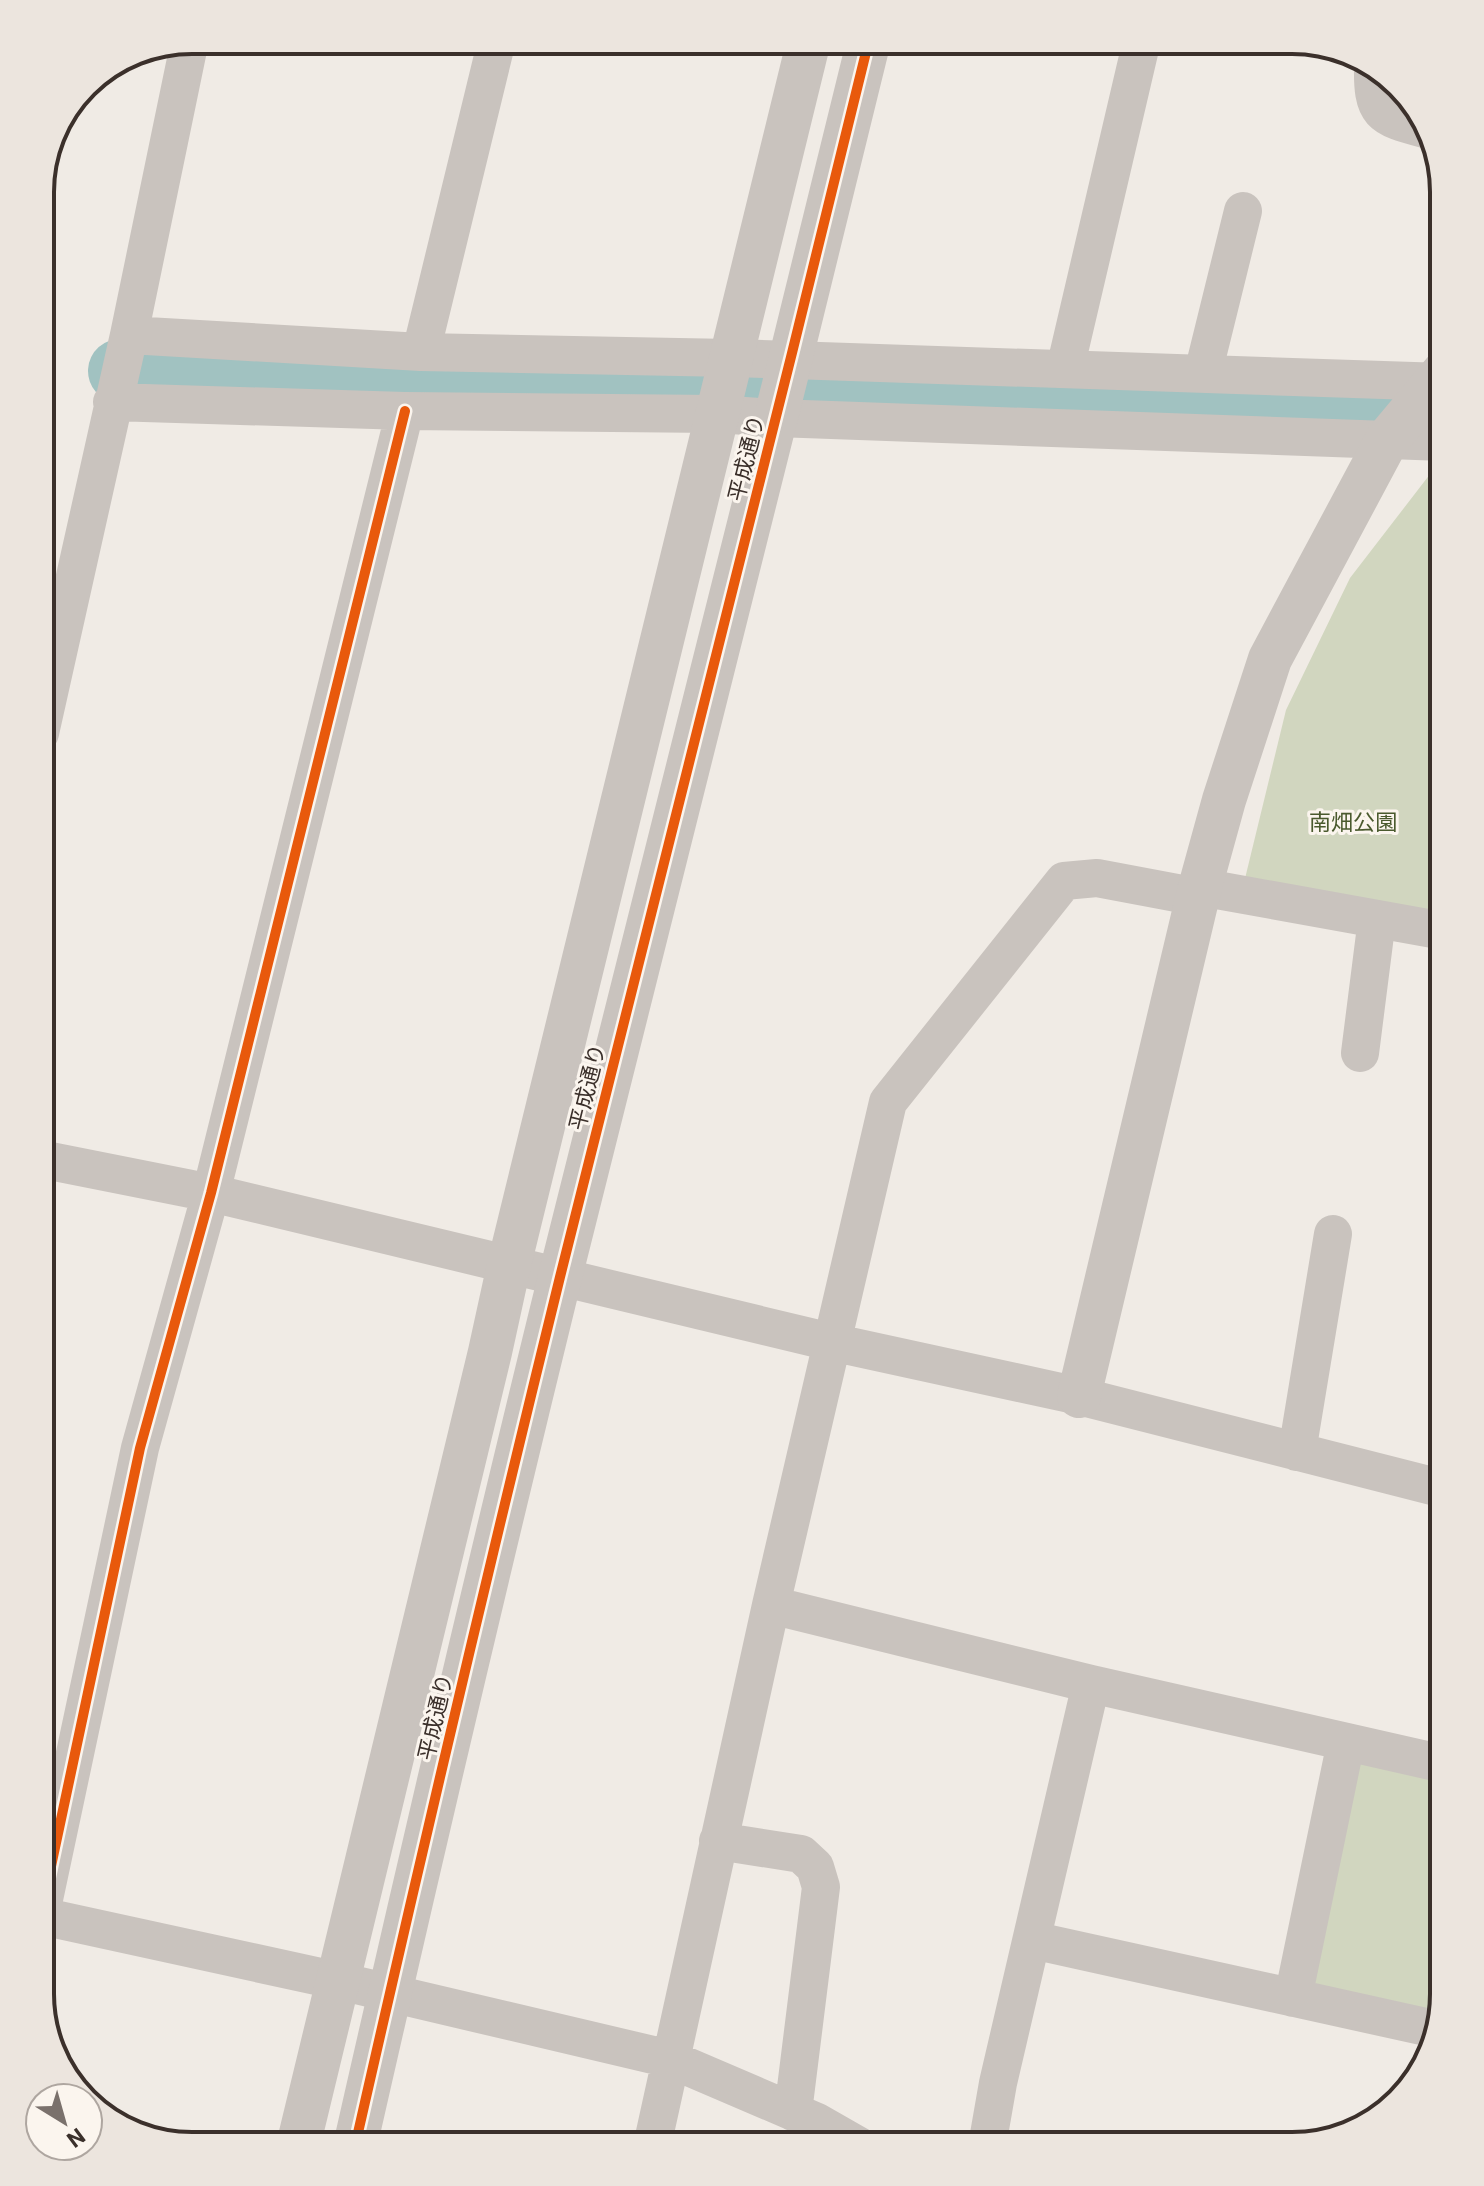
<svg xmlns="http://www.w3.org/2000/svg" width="1484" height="2186" viewBox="0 0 1484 2186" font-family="Roboto,'Noto Sans JP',sans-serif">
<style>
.green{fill:#d1d6bf}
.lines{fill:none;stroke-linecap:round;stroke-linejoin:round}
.river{stroke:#a1c2c1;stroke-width:64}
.minor{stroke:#c9c3be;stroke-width:38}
.tertiary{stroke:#c9c3be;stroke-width:44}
.cycleway-casing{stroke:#fbf5ee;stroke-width:15}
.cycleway{stroke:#e8590c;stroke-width:10}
.labels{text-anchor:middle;stroke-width:6;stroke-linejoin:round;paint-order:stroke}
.street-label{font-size:22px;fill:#3b302b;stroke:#fbf5ee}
.park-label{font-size:22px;fill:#4a5a2e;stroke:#fbf5ee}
.rim{fill:none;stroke:#3b302b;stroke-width:4}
</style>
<rect width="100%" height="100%" fill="#f0ebe5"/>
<path class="green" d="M1444,456V931L1241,895L1286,710L1350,578Z
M1346,1742L1444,1764V1995L1435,2029L1293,1998Z"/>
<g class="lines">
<path class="river" d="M120,371L496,393L845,398L1444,417"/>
<path class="minor" d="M1373,64C1372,116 1380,117 1428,130
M129,335L421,352L731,358L1444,382
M421,352L497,40
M1065,369L1142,40
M1203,373L1243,211
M112,402L405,411L716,414L776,418L1444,442
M40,733L129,335L190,40
M1200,887L1444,931
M1360,1053L1377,919
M40,1159L211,1193L831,1342L1079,1396L1444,1489
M1297,1452L1333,1234
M771,1605L1091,1684L1444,1764
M718,1841L801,1854L815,1867L821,1887L793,2112
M41,1916L339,1981L670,2059L817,2122L859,2146
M40,1918L140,1448L211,1193L405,411
M1032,1940L1435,2029
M1293,1998L1346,1742
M652,2146L771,1605L888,1102L1064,881L1097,878L1198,897
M987,2146L998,2083L1091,1684"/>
<path class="tertiary" d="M1079,1396L1200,887L1224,800L1270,659L1387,440L1444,372
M298,2146L490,1352L509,1265L809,40
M355,2146C421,1855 489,1566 560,1277C662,864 769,453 869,40"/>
<g class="cycleway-casing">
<path id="cycleway" d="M40,1918L140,1448L211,1193L405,411
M355,2146C421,1855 489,1566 560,1277C662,864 769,453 869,40"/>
</g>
<use href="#cycleway" class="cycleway"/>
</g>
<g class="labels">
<g class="street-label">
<text transform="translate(746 458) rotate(-76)" y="8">平成通り</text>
<text transform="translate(587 1087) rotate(-76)" y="8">平成通り</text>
<text transform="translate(435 1717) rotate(-77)" y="8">平成通り</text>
</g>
<g class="park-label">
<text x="1353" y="830">南畑公園</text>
</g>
</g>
<path d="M0 0H1484V2186H0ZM192 54H1292A138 138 0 0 1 1430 192V1994A138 138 0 0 1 1292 2132H192A138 138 0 0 1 54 1994V192A138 138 0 0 1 192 54Z" fill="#ece5de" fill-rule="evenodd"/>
<path class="rim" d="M192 54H1292A138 138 0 0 1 1430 192V1994A138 138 0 0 1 1292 2132H192A138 138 0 0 1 54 1994V192A138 138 0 0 1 192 54Z"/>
<g transform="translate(64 2122) rotate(143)"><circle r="38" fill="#fbf5ee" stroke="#aea6a0" stroke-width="2"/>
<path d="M0-6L14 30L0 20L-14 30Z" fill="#7a716c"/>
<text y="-12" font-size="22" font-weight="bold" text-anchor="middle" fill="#3b302b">N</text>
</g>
</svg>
